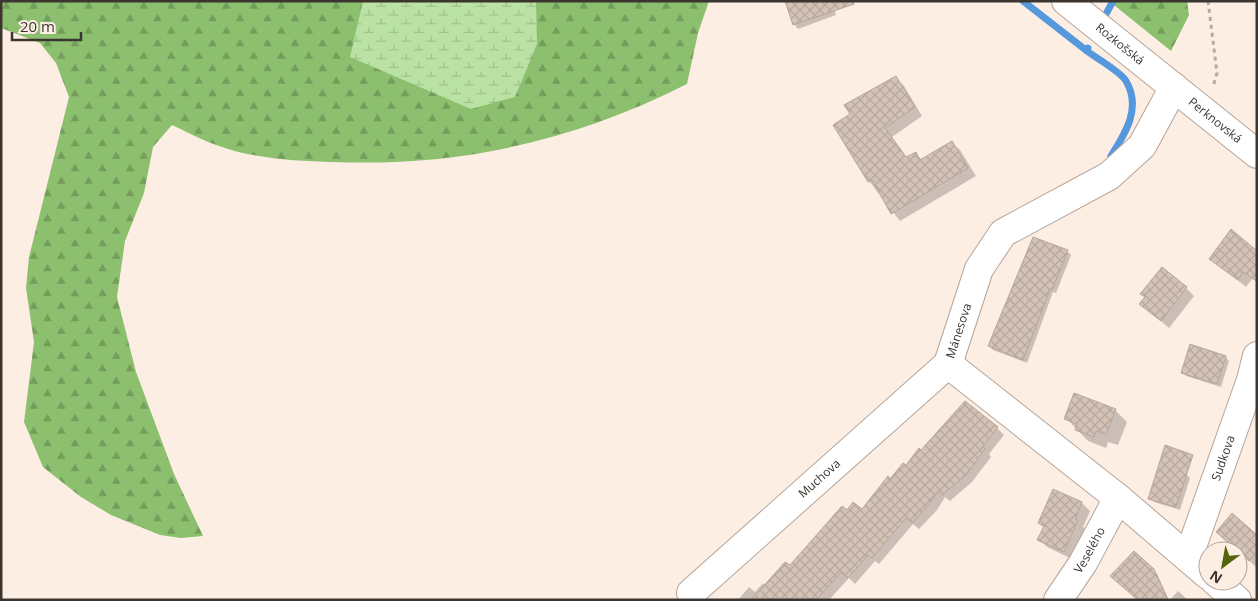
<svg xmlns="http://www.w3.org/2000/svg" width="1258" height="601" viewBox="0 0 1258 601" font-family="'Open Sans',sans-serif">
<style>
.forest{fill:url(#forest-firs)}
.wetland{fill:url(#wetland-marsh)}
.shadow{fill:#0003}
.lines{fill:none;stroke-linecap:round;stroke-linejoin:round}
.stream{stroke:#5698de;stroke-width:7}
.building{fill:url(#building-cross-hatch);stroke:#b7a69a}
.minor-casing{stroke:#b5a498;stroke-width:30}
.path{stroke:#b6aaa2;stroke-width:3;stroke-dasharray:4 4;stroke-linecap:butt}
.minor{stroke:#fff;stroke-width:28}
.labels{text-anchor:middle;stroke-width:4;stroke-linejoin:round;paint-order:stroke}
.street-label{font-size:12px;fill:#3b342f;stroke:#fdeee4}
</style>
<defs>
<pattern id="forest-firs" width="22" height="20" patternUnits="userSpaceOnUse" patternTransform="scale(1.25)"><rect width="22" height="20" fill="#8cc06f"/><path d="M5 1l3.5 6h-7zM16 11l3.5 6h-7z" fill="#749d5c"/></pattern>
<pattern id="wetland-marsh" width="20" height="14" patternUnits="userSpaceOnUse" patternTransform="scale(1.25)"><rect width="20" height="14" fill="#b9e2a4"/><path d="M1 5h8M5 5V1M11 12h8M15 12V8" fill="none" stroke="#a0c28e"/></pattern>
<pattern id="building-cross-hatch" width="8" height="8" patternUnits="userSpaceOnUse" patternTransform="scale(1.25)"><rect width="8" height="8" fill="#d4c2b6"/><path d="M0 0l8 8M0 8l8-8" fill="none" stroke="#b7a79d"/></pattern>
</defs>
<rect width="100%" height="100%" fill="#fdeee4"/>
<path class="forest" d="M1,1H709L698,33L687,84C574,141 460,167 333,162C298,161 261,159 228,149C208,143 191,134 172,125L153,147L144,193L125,241L117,297L136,372L174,474L203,536L181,538L160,535L111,515L81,497L43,467L24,422L34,342L26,288L29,257L69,97L56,63L40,43L1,28Z
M1109,1H1187L1189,15L1171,51Z"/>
<path class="wetland" d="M363,1H536L537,44L515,97L471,109L350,57Z"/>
<path class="shadow" d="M786,1H831L836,15L798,29L795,25Z
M896,78L904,86L922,116L892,137L907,158L916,154L922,160L951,142L960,150L976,176L900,221L869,181L835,125L852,115Z
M1067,251L1071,255L1056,293L1053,292L1027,363L993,350L989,346Z
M1257,252V282L1252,279L1246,287L1211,259Z
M1186,288L1194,296L1169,328L1141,304Z
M1191,346L1226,357L1229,361L1221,387L1186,376L1183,372Z
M1115,410L1127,422L1118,445L1108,442L1106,448L1088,441L1066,418Z
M997,428L1004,435L989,454L991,457L972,482L950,501L945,497L937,510L919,529L913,524L879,564L875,561L855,584L849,578L829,600H738L749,587L755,592L763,583L765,585L790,567L847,512L862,510L921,452Z
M1186,474L1190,478L1180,510L1154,502L1150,498Z
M1054,491L1082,503L1090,511L1083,527L1085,529L1072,559L1047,547L1039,539L1044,528L1039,523Z
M1218,532L1257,536V568Z
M1153,570L1157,574L1169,600H1139Z
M1178,591L1188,600H1170Z"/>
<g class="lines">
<path class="stream" d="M1023,1L1087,51L1088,48
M1106,14L1113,1
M1087,51C1096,58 1121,72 1126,81C1142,108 1125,134 1111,156"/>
</g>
<path class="building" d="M785,1H853L854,4L793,25Z
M896,76L915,107L885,128L906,157L916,152L920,160L952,141L968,168L891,214L872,180L868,182L833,125L850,114L844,105Z
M1231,229L1257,251V281L1243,272L1238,280L1209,259Z
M1033,237L1068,250L1052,290L1050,289L1023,360L988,346Z
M1162,267L1187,287L1161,321L1139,304L1145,297L1140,294Z
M1190,344L1226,356L1217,384L1181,373Z
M1074,393L1116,409L1106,434L1096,431L1094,437L1075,430L1077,424L1064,419Z
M965,401L998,427L983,446L985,449L966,475L942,495L938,491L930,503L912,523L906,518L872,558L868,555L848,578L841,572L816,600H751L785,562L790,565L842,506L847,510L853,502L862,509L888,476L890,479L903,463L906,465L919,448L921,450Z
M1165,445L1193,455L1176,507L1148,499Z
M1053,489L1082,502L1075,519L1078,520L1064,552L1037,540L1044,526L1038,523Z
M1232,513L1257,535V551L1249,561L1216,532Z
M1134,551L1154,569L1168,600H1138L1110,576Z"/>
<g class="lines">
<g class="minor-casing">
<g id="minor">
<path id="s1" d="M1066,1L1257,154"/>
<path id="s2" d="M948,364L979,269L1003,233L1109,176L1142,146L1174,87"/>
<path d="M948,364L1118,498L1208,575"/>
<path id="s3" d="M1188,558L1251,380L1257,356"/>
<path d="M1215,581L1237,600"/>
<path id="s4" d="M691,593L948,364"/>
<path id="s5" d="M1058,600L1083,563L1118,498"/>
</g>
</g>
<path class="path" d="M1208,1L1217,73L1213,87"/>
<use href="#minor" class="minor"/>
</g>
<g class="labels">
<g class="street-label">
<text dy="4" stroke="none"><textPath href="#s1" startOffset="69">Rozkošská</textPath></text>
<text dy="4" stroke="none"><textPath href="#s1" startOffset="191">Perknovská</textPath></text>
<text dy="4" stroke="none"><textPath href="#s2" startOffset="35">Mánesova</textPath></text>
<text dy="4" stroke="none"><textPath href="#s3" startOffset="106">Sudkova</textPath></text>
<text dy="4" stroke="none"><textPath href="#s4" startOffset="172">Muchova</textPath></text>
<text dy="4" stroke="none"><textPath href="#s5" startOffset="59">Veselého</textPath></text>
</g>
</g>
<rect width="1258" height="601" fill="none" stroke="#3b342f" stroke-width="5"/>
<g transform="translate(1223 566) rotate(212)"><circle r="24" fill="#fdeee4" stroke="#afa49c"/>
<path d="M0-4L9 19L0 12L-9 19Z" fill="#55640a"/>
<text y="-8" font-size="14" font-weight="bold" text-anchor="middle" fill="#3b342f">N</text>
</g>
<path d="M12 32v8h69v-8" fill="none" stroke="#3b342f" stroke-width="2.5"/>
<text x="20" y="32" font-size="15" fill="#3b342f" stroke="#fdeee4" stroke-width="4" paint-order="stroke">20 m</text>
</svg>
